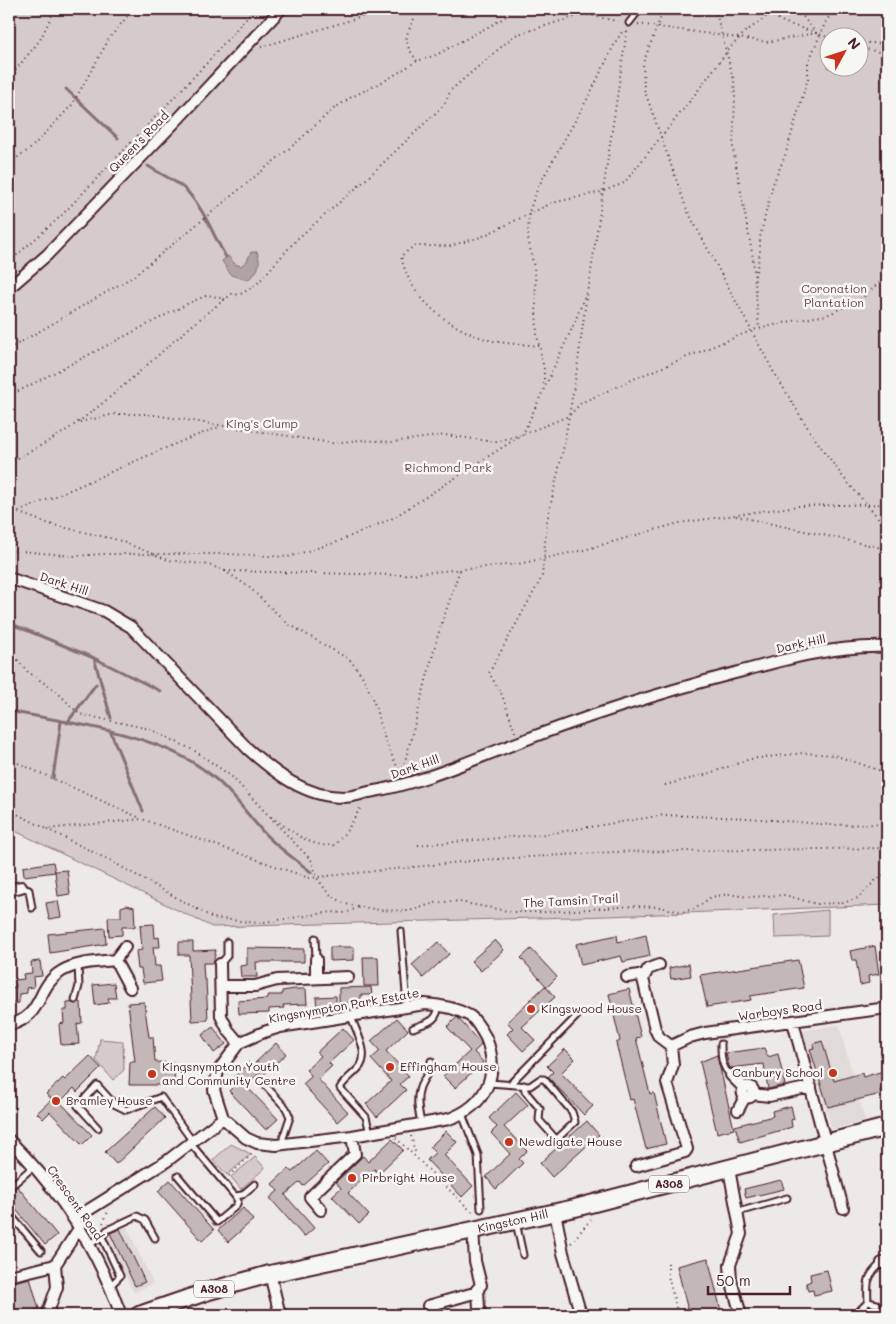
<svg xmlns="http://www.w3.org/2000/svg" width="896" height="1324" viewBox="0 0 896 1324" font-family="Mali,sans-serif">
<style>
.built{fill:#e0dad8}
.green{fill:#d4cbca;stroke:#8f757a;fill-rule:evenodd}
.water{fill:#b1a2a3;stroke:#886e73}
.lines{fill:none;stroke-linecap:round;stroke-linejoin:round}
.stream{stroke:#886e73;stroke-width:3}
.building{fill:#c4b7b7;stroke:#4a1f2b}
.service-casing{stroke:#4a1f2b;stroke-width:9}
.minor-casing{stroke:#4a1f2b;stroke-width:14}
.primary-casing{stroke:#4a1f2b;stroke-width:20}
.path{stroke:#4a1f2b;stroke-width:2;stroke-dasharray:1 4;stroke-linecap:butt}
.service{stroke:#f6f6f2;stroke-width:5}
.minor{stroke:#f6f6f2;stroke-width:10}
.primary{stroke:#f6f6f2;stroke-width:16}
.poi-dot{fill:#c8321e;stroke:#f6f6f2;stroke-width:2}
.labels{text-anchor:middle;stroke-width:5;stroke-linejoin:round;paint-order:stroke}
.shield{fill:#f6f6f2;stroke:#7e6067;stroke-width:1}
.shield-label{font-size:11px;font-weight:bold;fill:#4a1f2b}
.street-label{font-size:12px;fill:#4a1f2b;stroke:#f6f6f2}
.park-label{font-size:12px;fill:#6c4a53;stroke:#f6f6f2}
.poi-label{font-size:12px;fill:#4a1f2b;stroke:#f6f6f2;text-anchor:start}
</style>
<rect width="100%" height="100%" fill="#ece9e6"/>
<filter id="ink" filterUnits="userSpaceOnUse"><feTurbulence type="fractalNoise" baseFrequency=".02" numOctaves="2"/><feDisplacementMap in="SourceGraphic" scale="10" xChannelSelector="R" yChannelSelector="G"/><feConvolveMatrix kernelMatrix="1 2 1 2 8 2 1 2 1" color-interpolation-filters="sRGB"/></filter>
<g filter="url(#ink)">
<path class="built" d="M839,1025L865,1121L832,1129L803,1031Z
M123,1219L153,1283L134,1293L103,1229Z"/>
<path class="green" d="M9,9H887V905L608,916L212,927L9,828ZM828,38H858V68H828Z
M828,910V936L775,938L774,915Z
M100,1039L123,1041L124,1070L113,1080L96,1060Z
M231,1144L251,1154L227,1175L213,1160Z
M255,1157L265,1168L241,1189L231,1177Z"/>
<path class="water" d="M251,252H257C262,264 258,273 247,280L231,275L222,261L228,256L235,264L241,266L247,261Z"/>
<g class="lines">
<path class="stream" d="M66,89L118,138
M148,166C160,174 177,181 187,191C205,211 213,235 226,257
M9,623L94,658L160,691
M94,658L111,718
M9,711C72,724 155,732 207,772C230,789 245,812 264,833C277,847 295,859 311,872
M67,723L96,684
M111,733L143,811
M53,778L61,722"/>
</g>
<path class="building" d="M53,862L55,872L24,876L23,867Z
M67,870L70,894L58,896L55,871Z
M58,901L61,917L49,919L46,903Z
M127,905L134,907L135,927H122V935L109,936L108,917H121V907Z
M154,924L155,938L159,937L160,947H153L155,966H160L162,981L143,983L141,969H138L136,951L142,950L140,925Z
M105,928L106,944L50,953L48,934Z
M617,935L618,942L646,935L650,956L623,962L621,956L581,965L576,944Z
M495,940L504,950L481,971L471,961Z
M179,942H193V951L216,950L213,963H203L204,980H206L208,1020L192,1021L189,955H179Z
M438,942L449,954L423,978L412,965Z
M875,946L879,974L868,976L869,983L860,985L856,960H852L850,951Z
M330,947H354V960L330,961Z
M247,948L304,949V962H256L257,977H241L240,966L247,965Z
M531,949L557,977L547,987L521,958Z
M363,957H378L379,986H364Z
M798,960L804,988L750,996L751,1000L707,1007L700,975Z
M40,961L42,976L33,977L34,987L26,988L27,993L19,994V1003L9,1004V988L16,987L15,980L24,979L23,974L32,973L31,962Z
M689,964L691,976L671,979L669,968Z
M114,983L116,998H108L109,1003L95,1005L93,985Z
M545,986L555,997L522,1027L535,1040L523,1051L507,1034L513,1028L507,1022Z
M371,987L372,995H361V1002L339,1003V988Z
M295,989H306L307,1004L283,1005L284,1008L269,1009V1013L239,1014L238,1001L268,999V995H282V991Z
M629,989L641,1037L636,1038L650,1094L654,1093L666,1144L646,1149L633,1099L630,1100L616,1043L620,1041L609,994Z
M336,996V1007L317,1008L316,997Z
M81,1002L82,1023L77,1024L79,1044L61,1045L59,1024L64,1023L63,1010H67V1003Z
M144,1002L149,1037H153L155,1062L175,1063L174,1085H129L130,1062H135L128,1003Z
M457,1017L480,1043L481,1045L474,1052L483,1062L455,1088L443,1076L470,1051L447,1027Z
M397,1018L408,1030L386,1051L409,1076L400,1084L406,1090L377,1117L366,1104L391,1081L371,1059L380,1051L371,1041Z
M213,1027L226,1044L214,1053L202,1035Z
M343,1028L354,1040L329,1063L332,1066L318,1079L348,1112L337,1122L303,1084L312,1076L306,1070L321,1056L317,1052Z
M822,1041L834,1081L862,1073L863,1077L887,1070V1088L880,1090L881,1094L828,1107L810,1049L814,1048L813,1044Z
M276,1043L286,1054L262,1076L259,1073L246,1086L278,1119L266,1130L229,1091L236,1084L232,1079L249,1062L252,1066Z
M764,1048L768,1057L778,1054L785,1085L768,1089L764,1064L730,1068L728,1063L726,1053Z
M565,1049L575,1059L561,1073L593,1106L584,1115L548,1077L553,1072L547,1066Z
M717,1055L734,1129L717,1133L700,1062Z
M90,1056L101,1068L77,1092L74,1088L60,1102L92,1135L82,1145L50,1112L43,1119L37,1113L52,1099L46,1094L63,1078L65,1080Z
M516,1092L528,1105L504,1127L527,1151L519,1159L523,1163L496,1189L486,1177L510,1154L491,1133L497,1127L489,1118Z
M791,1106L794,1119L791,1120L792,1127L740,1142L735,1126L773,1116L772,1111Z
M155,1107L165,1118L116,1164L105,1152Z
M587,1121L599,1135L552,1177L540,1163Z
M446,1131L457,1142L444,1155L473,1186L462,1197L427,1160L435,1153L430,1147Z
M392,1139L403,1150L379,1173L374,1169L348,1193L369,1215L359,1224L332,1196L341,1188L336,1182L363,1156L368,1162Z
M316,1151L328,1164L303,1186L300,1182L285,1195L314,1228L304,1237L270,1198L278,1191L272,1184L288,1169L292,1172Z
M170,1180L214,1230L202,1241L158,1191Z
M781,1180L784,1189L746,1198L744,1189Z
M17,1186L57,1235L45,1245L9,1201V1192Z
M243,1208L253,1220L228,1242L218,1230Z
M120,1229L145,1282L135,1286L110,1233Z
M708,1258L722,1315H689L677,1266Z
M827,1270L832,1291L814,1295L813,1290L808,1291L806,1283L811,1281L810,1274Z
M30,1278L39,1309L22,1315H9V1283Z"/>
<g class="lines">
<g class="service-casing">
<path id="service" d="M629,23L640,9
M21,887L29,890L32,908
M401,931L407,1006
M315,938L316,959
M220,964L227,956V942
M75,1000L79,986L78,965
M351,1016C355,1030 369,1051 361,1065C356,1073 345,1079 340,1088L366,1117L370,1133
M413,1028C427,1022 437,1023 439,1005
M721,1044C721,1055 721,1068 731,1075
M489,1083C502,1084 516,1085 530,1086L540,1079H544L572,1112L575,1122L558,1138H555L539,1120L540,1109L525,1091L524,1085
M264,1084L286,1108L290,1117L283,1138L284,1144
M510,1084L577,1016
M462,1114L478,1155L481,1209
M421,1123C419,1113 416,1101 419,1091C421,1079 431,1074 431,1061
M98,1128L78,1106L97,1085L114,1104L126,1110L161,1097L193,1142
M178,1176L217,1222L236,1206L238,1201L235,1196L191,1144
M9,1188L34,1166
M235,1196L242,1195L255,1184
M738,1212L787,1198
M9,1213L41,1251
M516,1222L523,1255
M102,1237L107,1230L137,1216L145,1220L155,1238
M91,1243L102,1237L120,1276L110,1286
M868,1302C867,1284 866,1276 882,1263
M855,1315L868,1302L877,1304"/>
</g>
<g class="minor-casing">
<path id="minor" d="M9,288L47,255L179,118L281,9
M9,578L104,611L131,627L248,749C275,773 305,797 343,797C352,797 361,794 369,792C418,784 462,764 509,746C583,717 659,693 735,673C786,659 835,645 887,647
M9,890L21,887
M316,959V978
M115,960L130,988
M220,964L221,1016L228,1030L239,1043
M659,965L648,969L643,979L655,1029L659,1037L671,1046L690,1037L705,1033L887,1008
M627,977L639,975L643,979
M221,986H255L277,980L348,977
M793,1022L843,1208
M9,1025C45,1016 35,987 62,971C77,962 98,962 115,960L125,947
M731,1075L744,1088
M742.5 1092a5.5 5.5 0 1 1 11 0a5.5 5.5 0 1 1-11 0Z
M753,1094L769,1096L811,1087
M738,1110L745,1097
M9,1140C60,1190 97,1248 121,1315
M636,1166L685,1152L687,1149L667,1083L673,1065L671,1046
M729,1169L741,1234L730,1265L731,1280L741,1315
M321,1210L310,1197L355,1154L352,1136
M555,1212L563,1253L581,1315
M74,1219L167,1161L223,1118L246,1138L257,1143L276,1145L352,1136L449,1119C485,1106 501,1075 486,1038C482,1031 477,1021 470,1016C456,1008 441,1005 425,1004L280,1027L264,1032L239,1043L218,1071L214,1090L223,1118
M882,1263L887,1262
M270,1274L280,1315
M9,1276L55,1265
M478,1290L479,1308L481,1315
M428,1306L474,1293L481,1285L475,1261L473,1229
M47,1315L57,1287L55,1265L80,1227"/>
</g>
<g class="primary-casing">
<g id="primary">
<path id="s1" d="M139,1315L209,1291L270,1274L575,1208L887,1127"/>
</g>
</g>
<path class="path" d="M415,9C417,22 404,30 407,43C408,49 414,56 417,61
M664,9L643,63L644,89L687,210L773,371L811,433L843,477L887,528
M715,9L734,81L735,96L733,149L753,258L759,329
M797,9L816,33L830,38
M638,24L768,42L816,33L783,22L760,9H753
M858,42L887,44
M261,47L388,9
M858,47L887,54
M9,78L40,40L55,9
M9,163L30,149L72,105L109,39L133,9
M9,262L60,217L205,65L254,9
M755,276L760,253V237L773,184L785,156L808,78V63L826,21L835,9
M539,346C523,344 505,344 489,340C448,328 410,299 401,256L414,246H450L481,237L552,203L601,192L624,183L690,101L729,49L745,32L777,9
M9,349L134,276L296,143L332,110L350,98L388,79L417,61L436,55L499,21L516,9
M544,384V369L537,335L535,273L528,238L529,212L538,187L590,94L616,41L624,29
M9,396L191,302L208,295L225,299
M80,422L115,414H148L332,443L360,440L393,442L445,435L496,442L520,435
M524,434L569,416L581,403L638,377L753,330L787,322L827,315L861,299L887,276
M9,463C32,450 57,438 78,422C132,383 178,333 232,294L239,295L256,285L297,239L362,183L444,105L451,90L515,35L584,14L621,22
M9,509L49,524L118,540L168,560L209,565L225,571L249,587L287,623L350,660L363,677L373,699L386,743L401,775
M9,515C80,488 147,453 219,427
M736,516L887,549
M9,550L76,556L103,554H227L288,557L337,542L393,518L523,434L574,324L589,285L627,30
M225,571L400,575L518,564L584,550L679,523L798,506L887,504
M9,655L15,657L28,672L56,691L79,714L150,729L195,751L231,776L312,861L317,878L328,893L345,904L380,910L409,911L435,903L454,901L513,912H546L633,906L659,907L682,912L695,909L711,897L729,894L748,897L785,895L816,904L843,903L858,898L875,881L887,873
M515,732L502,695L489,673L542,577L547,521L564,445L577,369L587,293
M9,759L140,818
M402,773L438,635L460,569
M665,785L705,775L750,759L804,753L834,755L887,773
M9,810L47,829L142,819L309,878L480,860L612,852L887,848
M271,817C291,830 311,849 335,845L348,829L362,805
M47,829L111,861L213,918L258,923L332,912L346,913L359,907
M418,845L547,834L664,815L749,818L832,825L887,824
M411,1136L416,1155
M396,1138L471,1211H474
M229,1176L254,1152
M103,1223L109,1209
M571,1243L592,1218
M668,1263V1276L678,1315"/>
<use href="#service" class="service"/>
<use href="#minor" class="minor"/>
<use href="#primary" class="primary"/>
</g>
</g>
<g class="poi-dot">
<circle cx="531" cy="1009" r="5"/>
<circle cx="390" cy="1067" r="5"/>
<circle cx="833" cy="1073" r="5"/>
<circle cx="152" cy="1074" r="5"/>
<circle cx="56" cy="1101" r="5"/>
<circle cx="509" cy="1142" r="5"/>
<circle cx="352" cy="1178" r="5"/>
</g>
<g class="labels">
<g class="shield">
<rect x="649" y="1175.5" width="40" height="17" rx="4"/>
<rect x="194" y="1280.5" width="40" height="17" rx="4"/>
</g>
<g class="shield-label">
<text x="669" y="1188">A308</text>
<text x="214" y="1293">A308</text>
</g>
<g class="street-label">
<text transform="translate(139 142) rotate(-46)" y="4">Queen's Road</text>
<text transform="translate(64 584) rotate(18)" y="4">Dark Hill</text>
<text transform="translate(801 644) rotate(-12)" y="4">Dark Hill</text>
<text transform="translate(415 767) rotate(-19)" y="4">Dark Hill</text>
<text transform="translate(571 901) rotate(-3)" y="4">The Tamsin Trail</text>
<text transform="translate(344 1006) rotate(-10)" y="4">Kingsnympton Park Estate</text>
<text transform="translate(780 1011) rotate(-8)" y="4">Warboys Road</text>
<text transform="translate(75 1203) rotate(55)" y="4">Crescent Road</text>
<text dy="4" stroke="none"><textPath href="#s1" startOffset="386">Kingston Hill</textPath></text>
</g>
<g class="park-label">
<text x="834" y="293">Coronation<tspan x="834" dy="14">Plantation</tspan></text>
<text x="262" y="428">King's Clump</text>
<text x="448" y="472">Richmond Park</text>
</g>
<g class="poi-label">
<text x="541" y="1013">Kingswood House</text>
<text x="162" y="1071">Kingsnympton Youth<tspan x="162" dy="14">and Community Centre</tspan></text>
<text x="400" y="1071">Effingham House</text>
<text x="823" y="1077" text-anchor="end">Canbury School</text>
<text x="66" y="1105">Bramley House</text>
<text x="519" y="1146">Newdigate House</text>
<text x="362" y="1182">Pirbright House</text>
</g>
</g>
<rect width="896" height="1324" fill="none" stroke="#f6f6f2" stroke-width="30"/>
<rect x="15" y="15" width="866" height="1294" fill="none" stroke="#4a1f2b" stroke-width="2" filter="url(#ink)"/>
<g transform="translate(844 52) rotate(50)"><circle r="24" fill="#f6f6f2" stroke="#b1a0a2"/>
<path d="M0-4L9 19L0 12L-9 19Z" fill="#c8321e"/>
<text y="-8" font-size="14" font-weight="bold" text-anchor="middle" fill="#4a1f2b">N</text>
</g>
<path d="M708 1286v8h82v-8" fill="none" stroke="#4a1f2b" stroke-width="2.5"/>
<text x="716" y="1286" font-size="15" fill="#4a1f2b" stroke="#f6f6f2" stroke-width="4" paint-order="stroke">50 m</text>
</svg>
